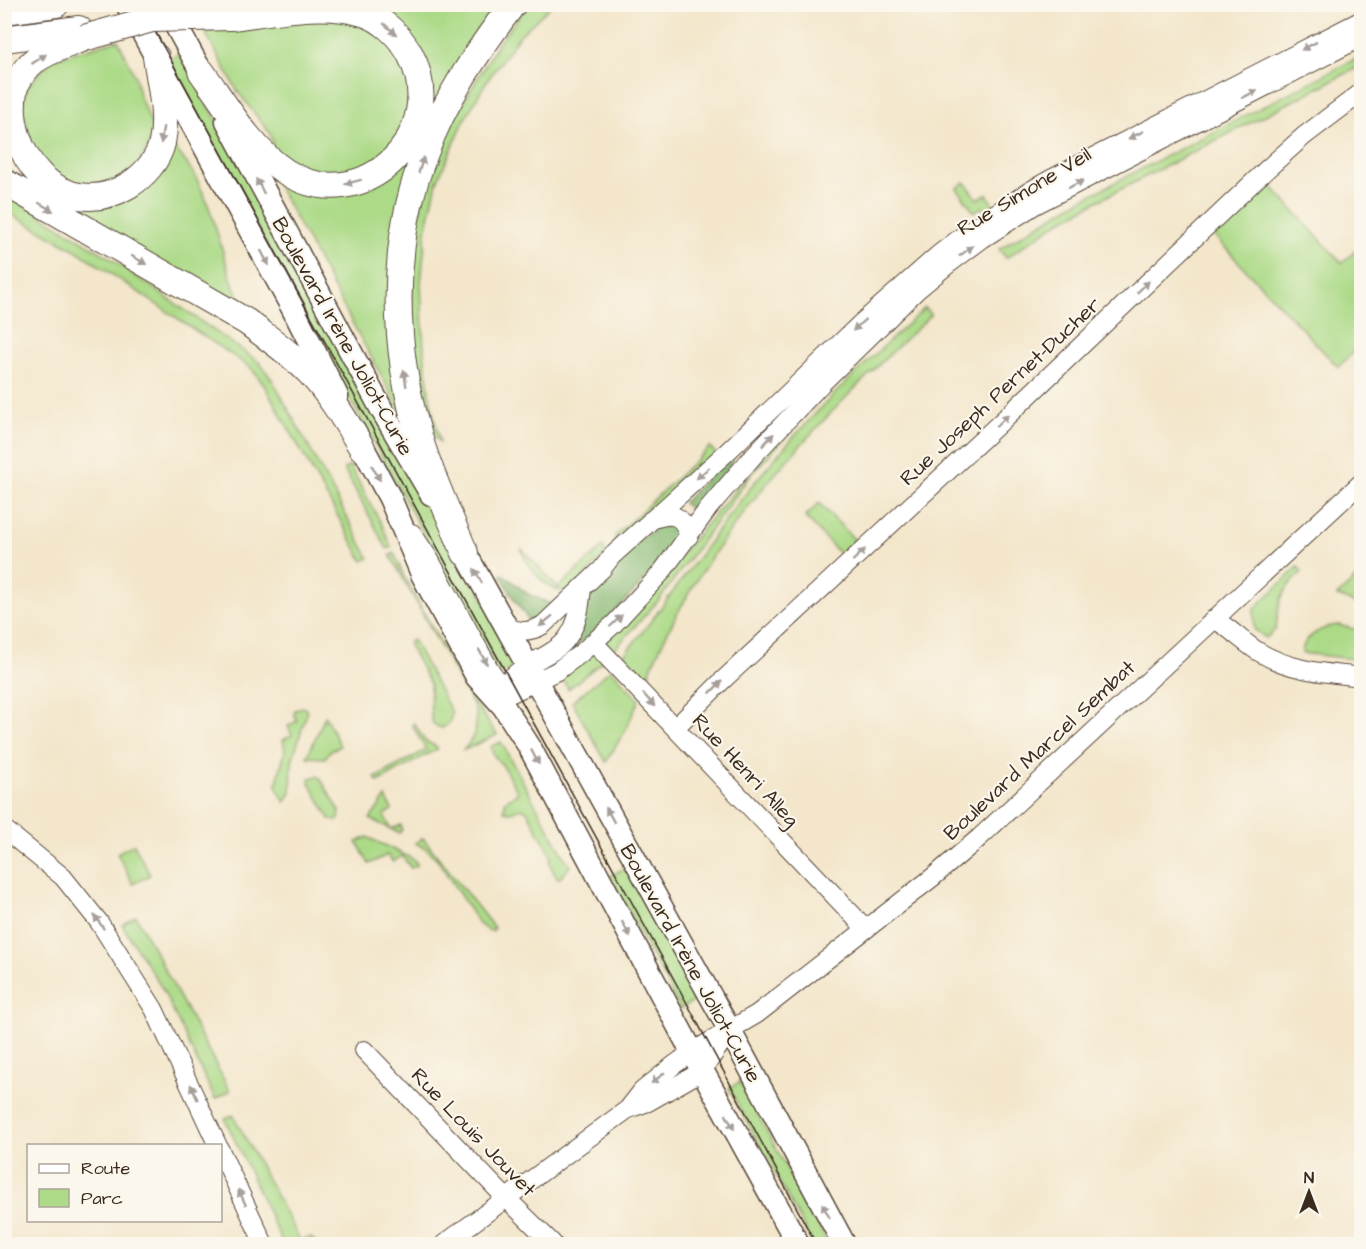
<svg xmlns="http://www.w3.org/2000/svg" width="1366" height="1249" viewBox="0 0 1366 1249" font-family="'Architects Daughter',sans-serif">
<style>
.green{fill:#acda87;stroke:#748252;stroke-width:1.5}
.forest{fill:#89ba74;stroke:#627249;stroke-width:1.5}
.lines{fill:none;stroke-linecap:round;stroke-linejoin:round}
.minor-casing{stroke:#574638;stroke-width:20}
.major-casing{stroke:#574638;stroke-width:25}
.highway-casing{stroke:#574638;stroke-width:28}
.minor{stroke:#fff;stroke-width:18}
.major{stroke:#fff;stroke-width:22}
.highway{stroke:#fff;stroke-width:26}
.tram{stroke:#3b2a1e;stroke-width:1.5}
.highway-bridge-casing{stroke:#574638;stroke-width:28;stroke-linecap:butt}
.highway-bridge{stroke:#fff;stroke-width:26}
.oneway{fill:#a79f9a}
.labels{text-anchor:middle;stroke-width:4.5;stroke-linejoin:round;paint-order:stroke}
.street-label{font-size:21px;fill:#3b2a1e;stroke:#fbf7ec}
</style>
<rect width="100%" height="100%" fill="#fbf7ec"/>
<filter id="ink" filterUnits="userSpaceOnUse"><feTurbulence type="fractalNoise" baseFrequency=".0167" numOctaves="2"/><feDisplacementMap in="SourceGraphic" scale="12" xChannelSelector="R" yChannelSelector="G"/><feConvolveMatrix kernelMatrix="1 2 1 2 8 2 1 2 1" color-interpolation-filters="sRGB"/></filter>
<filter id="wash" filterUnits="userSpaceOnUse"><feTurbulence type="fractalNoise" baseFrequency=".008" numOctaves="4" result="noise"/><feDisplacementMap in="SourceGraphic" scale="24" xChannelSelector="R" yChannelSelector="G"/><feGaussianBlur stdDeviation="1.35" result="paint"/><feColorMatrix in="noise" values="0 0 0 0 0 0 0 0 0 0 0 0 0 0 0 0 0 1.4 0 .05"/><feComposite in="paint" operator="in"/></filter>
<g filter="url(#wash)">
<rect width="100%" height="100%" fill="#f3e6cb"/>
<path class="green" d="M361,5H505L408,187V425L268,168L374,186L429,92Z
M528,5H552L519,36L485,84L465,119L437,182L426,231L421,283L424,352L430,399L440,442L427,428L411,344L412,254L425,185L450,124L499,42Z
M306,15L351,20L374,30L398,54L409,81V112L396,140L371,163L345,173L311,172L272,151V140L269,132L238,92L205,32L215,27Z
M118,40L135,76L139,95L154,130C150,141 146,154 138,163C124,179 95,191 74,184C62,180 49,170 38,163L21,106L28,86L52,59Z
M180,53L405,465L458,553L519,662L503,674L499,673L166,60Z
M1361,56V66L1094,203L1059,222L1006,258L999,249L1073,204Z
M172,145C213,189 215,237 235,289C239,299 245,309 250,318L56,201L82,205Z
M965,182L977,199L987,194L995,208L987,214L982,207L974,212L957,188Z
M1270,185L1342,263L1361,246V345L1338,367L1214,236Z
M5,193L107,256L259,362L273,381L369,558L363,561L264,385L251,368L74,249L5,211Z
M925,308L931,315C818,422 702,535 645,683L621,658C671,600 711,535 759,477C809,416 867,361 925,308Z
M825,385L829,389L751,475L658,601L610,654L605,643Z
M710,447L717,455L616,544L615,536Z
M350,466L382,525L391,547L387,549L344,469Z
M819,503L855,540L839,553L805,517Z
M604,546L605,555C594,565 584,579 571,588C552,601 525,564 521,548L558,588Z
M394,553L405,578L469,694L497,735L462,751C475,739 479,724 474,707L390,555Z
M1298,567L1302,572C1280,592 1279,600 1276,629L1266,638L1254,629V609Z
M1356,578L1361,584V606L1337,596Z
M1339,625L1361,631V660L1302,653C1302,636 1325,626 1339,625Z
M413,640L452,713L450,722L443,728L438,727L433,723L431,717L430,684L408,643Z
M593,652L604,660L568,689L561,677Z
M611,669L639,700L625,731L606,762L572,702Z
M303,707L306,709L307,713L292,761L291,793L285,802L276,786L285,751L283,740L292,735L288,726L297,721L294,715L295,710Z
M325,716L340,746L330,751L325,758L307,757Z
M414,723L425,741L437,747V749L378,782L375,778L426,750L412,725Z
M501,742L570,867L560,878H557L550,865L551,855L527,811L521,808L511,812L504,811L505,801L518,793L503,766L495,757L490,747Z
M317,776L320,778L340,811L339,819L336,821L330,819L310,784V778Z
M386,797L392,810L384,815L391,829L401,825L402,830L399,833L370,819Z
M367,837L411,858L416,862L417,865L411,868L402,856L393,862L387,855L369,864L357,842Z
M423,838L494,928L493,931L487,930L479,924L437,859L425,848L415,843Z
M134,844L150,875L133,884L117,853Z
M628,866L702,997L680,1009L610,876Z
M136,916L230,1091L215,1099L162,988L122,925Z
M740,1082L828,1244H813L729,1088Z
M233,1115L300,1240L311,1238L318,1244H283L225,1119Z"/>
<path class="forest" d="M728,456L733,461L696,514L683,503Z
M665,521L682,530L661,563L603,624L554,664L550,658L594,590L617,565L618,556Z
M503,574L528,594L553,605L531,624L514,599L501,575Z"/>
</g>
<g filter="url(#ink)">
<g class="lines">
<g class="minor-casing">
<path id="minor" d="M651,520C673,512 682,514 689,536
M412,533L430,560L490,670L504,690L512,693L557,671L580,654L614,624L661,573L710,506L754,455L824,381L917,290L946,266L982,239L1035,205L1362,37
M1214,619C1230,628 1243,642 1259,652C1290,671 1326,673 1362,677
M507,627C520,633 531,632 543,625L602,569L612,556L727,452L860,324L938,255L973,228L1028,192L1051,179L1362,20
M594,643L866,929
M503,699C502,667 548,661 565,641C578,625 580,608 582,588
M675,728L723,680L1002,421L1266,170L1304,136L1362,92
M4,829L63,877L99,922L154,1009L218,1146
M364,1050L499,1191L553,1244
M628,1109L642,1091L674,1065L692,1052L757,1014L933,877L979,838L1362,482
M220,1150L264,1244
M444,1244L628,1109L648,1102L702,1071L728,1033"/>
</g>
<g class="major-casing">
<path id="major" d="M127,4L293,309L337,396
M164,4L209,86
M227,121L383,412L431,494
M354,431L390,498L422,574L477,677L504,707L529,746L692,1052L798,1244
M457,538L730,1031L844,1244"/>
</g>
<g class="highway-casing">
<path id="highway" d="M4,11L56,4
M84,38C67,45 49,50 34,61C26,67 20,77 15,86C0,154 63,226 129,185C144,176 158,160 162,143C168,115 160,84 156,57
M4,39L79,29
M201,71C225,104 251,150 286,172C363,220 451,133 410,54C400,36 383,19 363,13C322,1 273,12 231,17
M4,182L247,322C268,338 290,353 309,372C330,394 346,422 362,448
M465,553C450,517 433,481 421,443C392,350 389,245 425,153C445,99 478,50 513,4"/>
</g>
<use href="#minor" class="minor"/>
<use href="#major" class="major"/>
<use href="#highway" class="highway"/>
<path class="tram" d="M140,4L688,1005L816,1244"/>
<g class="highway-bridge-casing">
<path id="highway-bridge" d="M84,38L152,19L231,17"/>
</g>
<use href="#highway-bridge" class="highway-bridge"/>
</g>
<defs><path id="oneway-solid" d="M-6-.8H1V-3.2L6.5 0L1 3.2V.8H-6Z" transform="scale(1.5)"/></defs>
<g class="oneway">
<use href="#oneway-solid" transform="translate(390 29) rotate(41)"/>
<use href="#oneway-solid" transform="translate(1309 46) rotate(153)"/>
<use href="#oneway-solid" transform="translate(39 59) rotate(-33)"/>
<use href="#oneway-solid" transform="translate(1250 94) rotate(-27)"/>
<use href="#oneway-solid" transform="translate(162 135) rotate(98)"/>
<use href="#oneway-solid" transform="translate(1136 135) rotate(153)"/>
<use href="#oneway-solid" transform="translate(421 165) rotate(-73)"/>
<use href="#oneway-solid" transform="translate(353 182) rotate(165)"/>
<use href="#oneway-solid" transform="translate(1076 184) rotate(-27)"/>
<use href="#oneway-solid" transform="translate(260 186) rotate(-118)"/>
<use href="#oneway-solid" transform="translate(46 207) rotate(30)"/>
<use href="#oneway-solid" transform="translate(966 251) rotate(-37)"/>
<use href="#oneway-solid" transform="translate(265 258) rotate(62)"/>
<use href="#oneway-solid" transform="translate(139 260) rotate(30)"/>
<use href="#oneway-solid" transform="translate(1143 287) rotate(-44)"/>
<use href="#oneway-solid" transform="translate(859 325) rotate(137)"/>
<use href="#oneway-solid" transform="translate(405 378) rotate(-99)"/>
<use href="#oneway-solid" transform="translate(1002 421) rotate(-43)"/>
<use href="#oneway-solid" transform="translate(768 440) rotate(-47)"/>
<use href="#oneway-solid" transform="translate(376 473) rotate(61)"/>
<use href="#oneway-solid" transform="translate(703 473) rotate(139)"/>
<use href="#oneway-solid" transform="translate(859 555) rotate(-43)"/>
<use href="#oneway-solid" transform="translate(478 576) rotate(-119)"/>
<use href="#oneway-solid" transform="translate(546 621) rotate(141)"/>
<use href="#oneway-solid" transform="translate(616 621) rotate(-44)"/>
<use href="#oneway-solid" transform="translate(483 657) rotate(61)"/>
<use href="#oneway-solid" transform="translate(716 687) rotate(-45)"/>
<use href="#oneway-solid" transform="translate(649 700) rotate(48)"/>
<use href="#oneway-solid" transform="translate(535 757) rotate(62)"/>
<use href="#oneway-solid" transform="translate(610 815) rotate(-119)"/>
<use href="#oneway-solid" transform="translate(99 922) rotate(-125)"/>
<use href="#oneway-solid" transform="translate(626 929) rotate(62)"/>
<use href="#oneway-solid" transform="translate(658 1078) rotate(141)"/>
<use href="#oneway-solid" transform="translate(194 1092) rotate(-115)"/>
<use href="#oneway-solid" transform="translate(730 1122) rotate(61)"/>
<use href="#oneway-solid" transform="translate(242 1197) rotate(-115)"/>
<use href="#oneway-solid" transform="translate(826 1211) rotate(-118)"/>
</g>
</g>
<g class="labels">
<g class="street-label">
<text transform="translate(1024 191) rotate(-31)" y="7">Rue Simone Veil</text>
<text transform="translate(343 336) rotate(61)" y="7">Boulevard Irène Joliot-Curie</text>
<text transform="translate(1000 391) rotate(-43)" y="7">Rue Joseph Pernet-Ducher</text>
<text transform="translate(1039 750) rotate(-43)" y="7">Boulevard Marcel Sembat</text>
<text transform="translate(746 770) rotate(47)" y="7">Rue Henri Alleg</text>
<text transform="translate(691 963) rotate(61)" y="7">Boulevard Irène Joliot-Curie</text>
<text transform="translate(474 1132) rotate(46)" y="7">Rue Louis Jouvet</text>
</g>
</g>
<rect width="1366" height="1249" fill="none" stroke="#fbf7ec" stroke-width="24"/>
<rect x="27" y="1144" width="195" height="78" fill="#fbf7ec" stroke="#aea59a" stroke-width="1.5"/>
<rect x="39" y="1164" width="30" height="9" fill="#ffffff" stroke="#aea59a" stroke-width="1.5"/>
<text x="81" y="1174" font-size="18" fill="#3b2a1e">Route</text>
<rect x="39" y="1189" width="30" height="18" fill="#acda87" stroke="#aea59a" stroke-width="1.5"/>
<text x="81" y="1204" font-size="18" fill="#3b2a1e">Parc</text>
<g transform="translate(1309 1192)" stroke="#fbf7ec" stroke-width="4.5" paint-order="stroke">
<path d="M0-4.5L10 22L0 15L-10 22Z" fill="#3b2a1e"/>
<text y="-9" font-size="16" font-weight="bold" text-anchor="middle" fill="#3b2a1e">N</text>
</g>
</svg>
